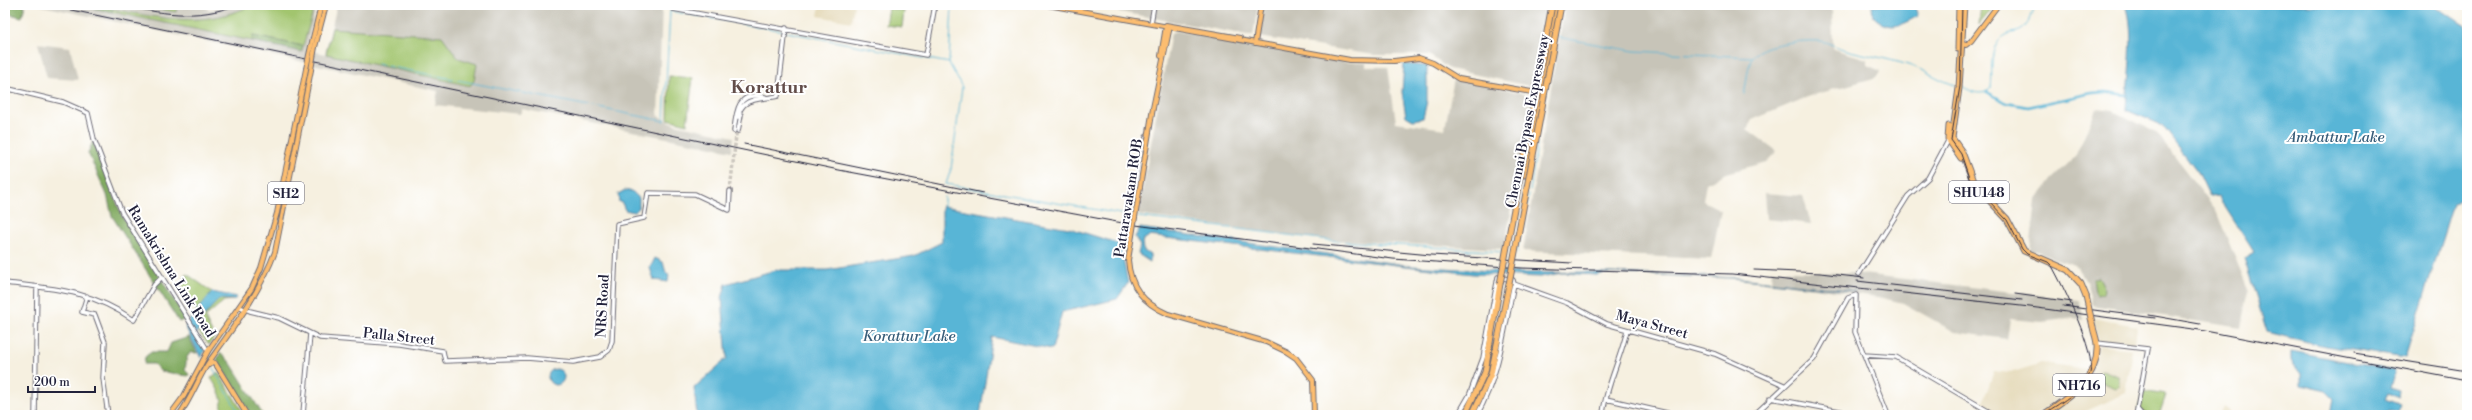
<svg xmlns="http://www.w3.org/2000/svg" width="2472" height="420" viewBox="0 0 2472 420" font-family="'Libre Bodoni',serif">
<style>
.built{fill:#e5daba}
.industrial{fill:#c7c4b8}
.green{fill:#a2c56e;stroke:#627454}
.forest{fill:#81aa61;stroke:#52664e}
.water{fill:#58b5d6;stroke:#3d6c88}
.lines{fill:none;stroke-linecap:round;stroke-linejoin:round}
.stream{stroke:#58b5d6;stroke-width:1}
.canal{stroke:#58b5d6;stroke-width:2.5}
.minor-tunnel{stroke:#ccc7bf;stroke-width:3.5;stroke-dasharray:3.5 2;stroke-linecap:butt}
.minor-casing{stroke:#6c6a75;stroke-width:5.5}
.major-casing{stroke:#6c6a75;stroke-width:6}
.highway-casing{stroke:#6c6a75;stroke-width:7}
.minor{stroke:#fff;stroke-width:3.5}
.major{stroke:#fcbd6f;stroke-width:4}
.highway{stroke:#fcbd6f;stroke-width:5}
.rail{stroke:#22223b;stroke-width:1}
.major-bridge-casing{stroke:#6c6a75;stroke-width:6;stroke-linecap:butt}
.highway-bridge-casing{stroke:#6c6a75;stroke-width:7;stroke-linecap:butt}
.major-bridge{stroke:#fcbd6f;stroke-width:4}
.highway-bridge{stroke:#fcbd6f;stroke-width:5}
.labels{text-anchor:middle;stroke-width:4;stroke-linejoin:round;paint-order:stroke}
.shield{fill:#fff;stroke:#646476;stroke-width:1}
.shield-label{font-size:13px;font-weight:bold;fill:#22223b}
.street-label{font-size:14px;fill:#22223b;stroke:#fff}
.water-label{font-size:15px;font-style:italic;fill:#385d79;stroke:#fff}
.district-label{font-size:18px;font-weight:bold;fill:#624d4a;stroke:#fff}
</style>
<rect width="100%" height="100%" fill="#fff"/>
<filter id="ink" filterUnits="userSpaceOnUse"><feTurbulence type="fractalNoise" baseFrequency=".025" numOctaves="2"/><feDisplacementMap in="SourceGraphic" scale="8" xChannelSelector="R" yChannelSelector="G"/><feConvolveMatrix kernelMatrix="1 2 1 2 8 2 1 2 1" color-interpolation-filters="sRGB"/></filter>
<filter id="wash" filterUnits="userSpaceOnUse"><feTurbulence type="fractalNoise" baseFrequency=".012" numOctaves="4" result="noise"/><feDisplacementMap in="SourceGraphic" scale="16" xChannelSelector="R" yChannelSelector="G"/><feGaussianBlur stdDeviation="0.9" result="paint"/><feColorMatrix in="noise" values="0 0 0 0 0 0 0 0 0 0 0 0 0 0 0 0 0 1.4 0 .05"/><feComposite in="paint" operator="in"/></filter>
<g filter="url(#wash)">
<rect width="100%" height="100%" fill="#f6f0e0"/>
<path class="built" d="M820,5H854L851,22L818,16Z
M2092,318L2137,326L2135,345L2098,340Z
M2099,345L2132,349L2126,393L2078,415H2044L2086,383Z
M2042,363L2088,369L2077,384L2036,415H1998L1982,405L1994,371L2010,373Z
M2223,406L2228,409L2230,415H2219Z
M1822,409L1854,415H1820Z"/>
<path class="industrial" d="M38,5H206L208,10L227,5H317L306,49L325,54L337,5H662L658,116L675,124L734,137L732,151L522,109L520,114L435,105L438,91Z
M1081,5H1258L1253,36Z
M1264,5H1550L1535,87L1449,69L1429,55H1374L1259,37Z
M1565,5H1840L1832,6L1833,49L1867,59V65L1881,71L1877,77L1810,96L1752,120L1747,129L1777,151L1766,162L1727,173L1706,183L1703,201L1721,210L1711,259L1523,251Z
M1176,31L1343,62L1366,63V67H1388L1396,122L1445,129L1454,78L1534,96L1504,249L1319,239L1138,215L1171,33Z
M38,43L70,47L78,80L47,78Z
M2096,109L2113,111L2156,132L2216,211L2248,289L2241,328L2092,305L2086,281L2075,265L2030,250L2036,201L2051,180L2075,157Z
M1764,193L1803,196L1811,224L1766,219Z
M1772,270L1863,274L2079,300L2084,320L2073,318L2042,322L2010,319L2007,339L1955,332L1903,303L1878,297L1771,282Z"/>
<path class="green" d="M131,5H177L176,12Z
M252,5H315L303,46L253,36L252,41L112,12L113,9C162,19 205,28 252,5Z
M1981,5H1995L1979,25Z
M889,8L904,11L902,27L886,25Z
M332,28L442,36L458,58L477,64L474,81L470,86L326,54Z
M669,76L693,78L687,124L668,119Z
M187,274L212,292L197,311L181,284Z
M2099,277L2105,289L2104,293L2097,295L2094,292L2092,279Z
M219,299L234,300L224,301L206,316V320L214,337L209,345L199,332L202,318Z
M2102,370L2119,376L2120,385L2116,388L2099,381L2096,376Z
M218,372L245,415H220C225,399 219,391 211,378Z
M2142,391L2166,395L2159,415H2150L2139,409Z"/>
<path class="forest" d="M5,5H25L22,17L5,13Z
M76,5H102L113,9L112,12Z
M253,36L303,46L302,52L252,41Z
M93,141L122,216L186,319L179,322L112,216L107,195L88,153Z
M189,337L197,353L191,352L187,357L185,370L189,374L188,376L160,371L154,364H144L145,357L151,352H167L171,343Z
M220,353L230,362L263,415H251L217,360Z"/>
<path class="water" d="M1872,5H1914L1918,16C1899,26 1890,32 1873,16Z
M2126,5H2434L2467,27V195L2453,204L2405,358L2325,346L2267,332L2244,258L2254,252L2218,196L2210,197L2198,172L2162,125L2126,110C2127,82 2136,31 2126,5Z
M1404,64L1427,66V101L1423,118L1413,120L1406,116L1402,92Z
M625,190L633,192L639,198V208L634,212L625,210L622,203L619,202L618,194Z
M942,206L1069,228L1120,244L1128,283L1117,299L1062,312L1052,349L992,337L980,415H697L694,388L727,358L722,298L726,284L776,270H827L914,256L942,242Z
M1140,228L1413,266L1521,273L1584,272L1739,278L1855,291L1733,278L1606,273L1597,275L1562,273L1540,277L1473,274L1149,236L1142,241L1143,250L1150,255V262L1138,254L1140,246L1135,237Z
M655,258L663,262L666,273L669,275L668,282L654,280L650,268Z
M212,292L237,297L234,300L219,299L202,318L196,335L205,351L201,358L185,326Z
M2291,351L2395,371L2390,388L2400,391L2399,398L2388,393L2385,399L2401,405L2398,412L2389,410L2386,415H2331L2334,399L2326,391L2301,385V374L2291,361Z
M548 377a8 8 0 1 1 16 0a8 8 0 1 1-16 0Z"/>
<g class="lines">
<path class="stream" d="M952,5L949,63L962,87L951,169L946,184L1133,216
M787,32L949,63
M1557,37L1634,51L1752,57
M377,64L664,121L670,11L784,31
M1962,86C1971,92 1982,97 1991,88C1993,74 1989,54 1998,42C2013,23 2023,46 2035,5
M1744,94C1747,84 1747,65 1753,56C1762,43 1805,40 1820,41C1829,42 1835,47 1843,49C1867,56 1895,59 1919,69C1932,74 1941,81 1955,85
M1530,191L1537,145
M944,197V206
M1139,217L1337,241L1504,252
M1517,252L1529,195
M213,368L240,415"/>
<path class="canal" d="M1987,92L2007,103L2028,107L2092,93L2106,92L2126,95"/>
</g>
</g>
<g filter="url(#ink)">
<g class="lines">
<path class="minor-tunnel" d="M730,191L738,117"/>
<g class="minor-casing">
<path id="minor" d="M673,5V9L926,55L935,5
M1151,23L1154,5
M5,88L63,102L88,113L94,139L122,213L208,351
M738,117C742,96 760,100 778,96L786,28
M734,131C736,111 738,90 765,97
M738,131L741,115
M1138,203L1134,201L1146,137
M1859,274L1908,196L1928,178L1949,139
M5,283C57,289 89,290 134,320L154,285L162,277
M87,296L82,312L95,315L105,342L103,378L108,415
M240,307L250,311L279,318L320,338L399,344L443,351L445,361L527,358L573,362L600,357L609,350L612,341L617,224L644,218L648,193L695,194L729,210L730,191
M2097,343L2148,349L2136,415
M1864,355L1896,357L1995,415
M1770,398L1861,415
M1606,399L1676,415
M2138,410L2142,415
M35,415L37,287
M308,415L303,414L310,334
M1458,415L1469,396L1483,358L1498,277L1513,280L1514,284L1567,303L1607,324L1715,354L1784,385
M1477,415C1500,374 1504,329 1514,284
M1603,415C1604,392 1622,355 1627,330
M1754,415L1814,359L1848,298L1856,295L1855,332L1888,415"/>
</g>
<g class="major-casing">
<path id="major" d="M1048,5L1350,60L1394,61L1419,58L1433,63L1459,79L1543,94
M1166,25L1240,38
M1255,43L1261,5
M1961,44L1966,45L1971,41L1998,5
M311,46L321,5
M315,47L326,5
M1161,56L1166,26
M1535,107L1538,106L1556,5
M1153,108L1170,26
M1168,314L1266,342L1287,352L1296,358L1313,380L1314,415
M209,365L212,362L215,363L247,415
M170,415L184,396L208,351L252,288L261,268L277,213L306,69
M179,415C192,398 198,377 211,359C235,325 260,292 275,252L311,70"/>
</g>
<g class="highway-casing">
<path id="highway" d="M1964,5L1959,88L1952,138L1962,152L1974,184L2007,219L2024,251L2068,270L2081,284L2086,296
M1958,49L1959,5
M1949,126L1948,139L1961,158
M1524,175L1538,106
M1465,415L1485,372L1500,284
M1472,415L1491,374L1509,284
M2043,415C2068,397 2099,380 2097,345C2097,339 2094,333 2093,327"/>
</g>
<use href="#minor" class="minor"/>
<use href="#major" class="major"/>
<use href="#highway" class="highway"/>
<path class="rail" d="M47,5L839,170L1128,224L1393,259L1521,268L1732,274L2030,307L2200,330L2467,381
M120,5C159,13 197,21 236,5
M1962,5L1960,86L1951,140L1961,154L1970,181L2007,220L2022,249L2027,254L2048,262L2052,266C2062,284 2097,354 2090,373C2082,392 2058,404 2042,415
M744,144L983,193
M1313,244L1431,255L1572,263
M1754,270L1820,273L1864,278
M1857,281L2022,300
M2015,294L2072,302
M2063,306L2155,318
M2149,315L2200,324
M2354,353L2467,371"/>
<g class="major-bridge-casing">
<path id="major-bridge" d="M306,69L311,46
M311,70L315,47
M1153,108L1128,260C1130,287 1143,303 1168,314"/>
</g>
<g class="highway-bridge-casing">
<path id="highway-bridge" d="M1500,284L1552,5
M1509,284L1561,5
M2086,296L2093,327"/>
</g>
<use href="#major-bridge" class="major-bridge"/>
<use href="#highway-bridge" class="highway-bridge"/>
</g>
</g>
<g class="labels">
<g class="shield">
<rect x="1949" y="181" width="60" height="22" rx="3"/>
<rect x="268" y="182" width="36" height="22" rx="3"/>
<rect x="2053" y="374" width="52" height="22" rx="3"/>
</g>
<g class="shield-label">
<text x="1979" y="197">SHU148</text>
<text x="286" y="198">SH2</text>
<text x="2079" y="390">NH716</text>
</g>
<g class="street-label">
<text transform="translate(1527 121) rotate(-79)" y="5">Chennai Bypass Expressway</text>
<text transform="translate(1128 198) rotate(-81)" y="5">Pattaravakam ROB</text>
<text transform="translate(172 271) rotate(58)" y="5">Ramakrishna Link Road</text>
<text transform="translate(602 306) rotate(-87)" y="5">NRS Road</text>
<text transform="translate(1652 324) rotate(15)" y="5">Maya Street</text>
<text transform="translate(399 336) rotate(6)" y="5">Palla Street</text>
</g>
<g class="water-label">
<text x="2336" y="142">Ambattur Lake</text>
<text x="909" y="341">Korattur Lake</text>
</g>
<g class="district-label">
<text x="769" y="93">Korattur</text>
</g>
</g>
<rect width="2472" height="420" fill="none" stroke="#fff" stroke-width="20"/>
<path d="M28 386v6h67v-6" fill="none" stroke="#22223b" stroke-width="2"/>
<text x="34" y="386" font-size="12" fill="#22223b" stroke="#ffffff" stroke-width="3" paint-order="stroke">200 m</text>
</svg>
